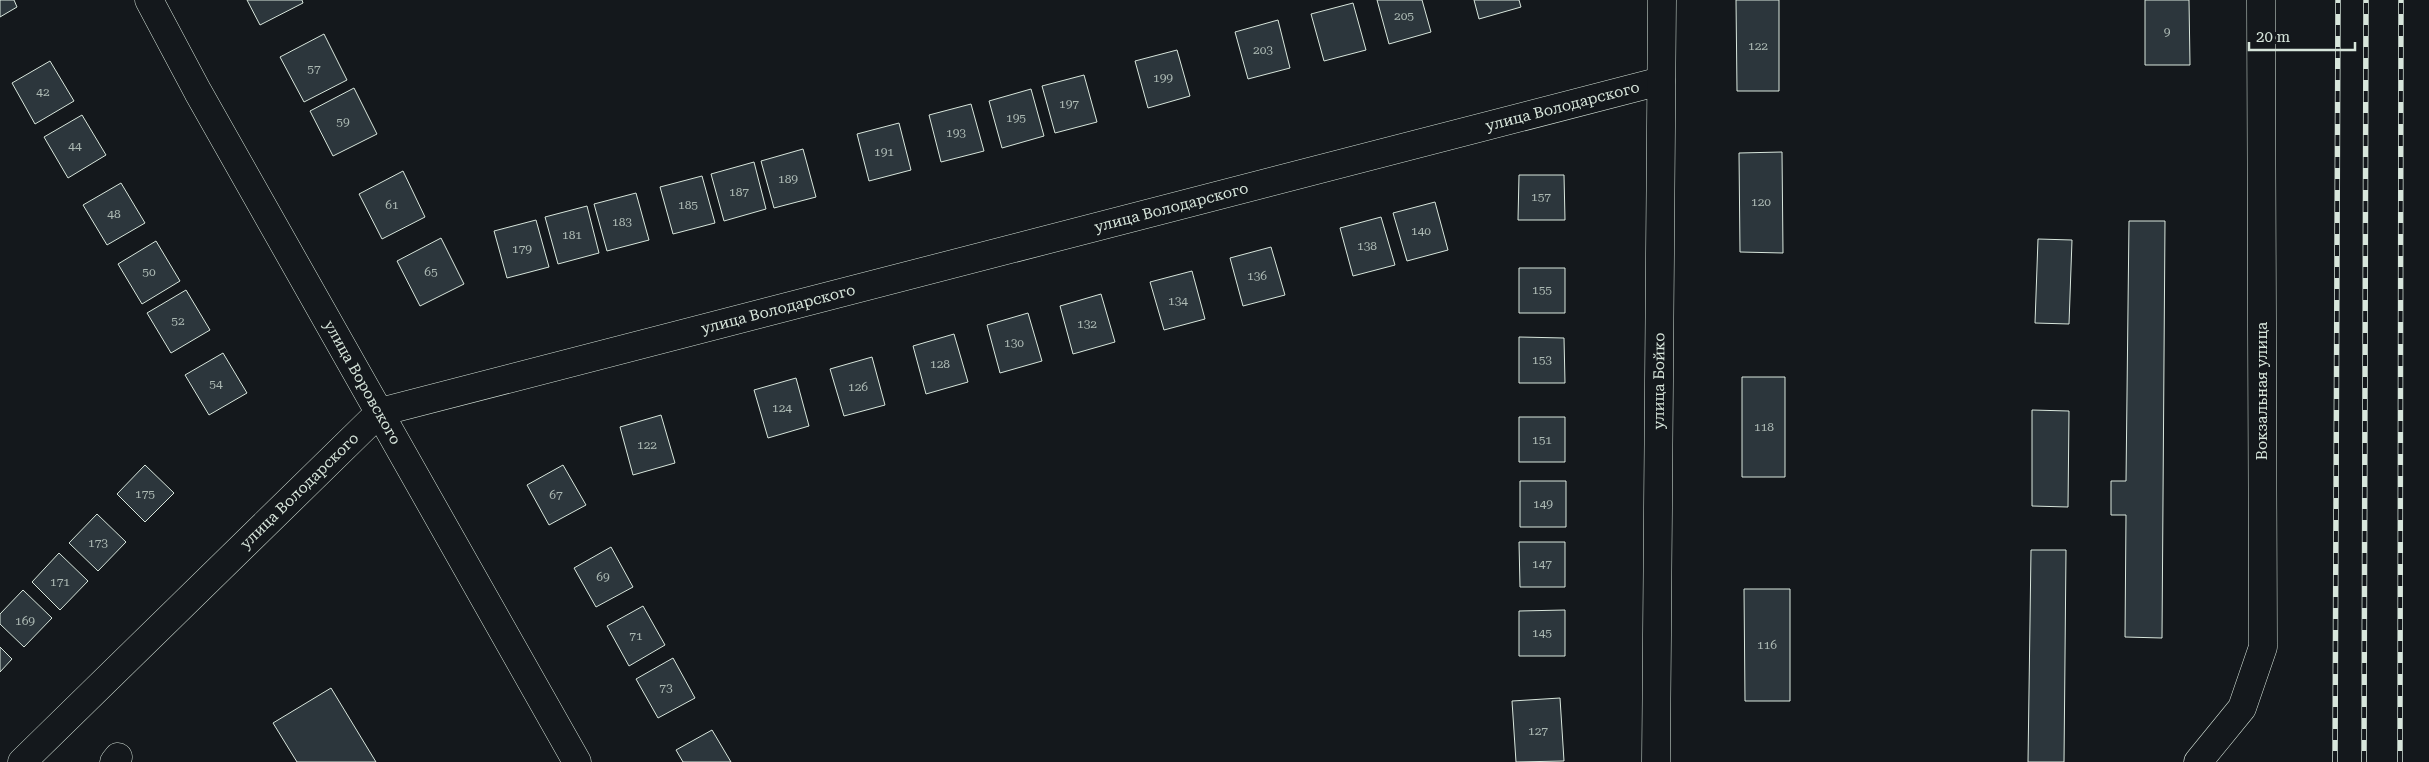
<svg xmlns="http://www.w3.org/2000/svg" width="2429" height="762" viewBox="0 0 2429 762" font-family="'Roboto Serif',serif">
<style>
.building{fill:#2c363c;stroke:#d8e6dc}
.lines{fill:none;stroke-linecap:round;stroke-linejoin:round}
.minor-casing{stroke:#d8e6dc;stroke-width:29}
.minor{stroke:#14181c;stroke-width:28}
.rail-casing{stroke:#d8e6dc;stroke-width:5.5}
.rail{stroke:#14181c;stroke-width:4;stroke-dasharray:11;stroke-linecap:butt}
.labels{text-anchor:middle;stroke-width:4;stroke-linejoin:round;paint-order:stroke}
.number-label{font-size:12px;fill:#adbab4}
.street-label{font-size:15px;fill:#d8e6dc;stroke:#14181c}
</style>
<rect width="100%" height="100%" fill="#14181c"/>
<path class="building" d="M0,0H14L17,7L0,17Z
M247,0H302L303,3L260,25Z
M1377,0H1422L1431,32L1389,44Z
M1474,0H1519L1521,7L1479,19Z
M1736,0H1779V91H1737Z
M2145,0H2189L2190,65H2145Z
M1353,3L1366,50L1324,61L1311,14Z
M1278,20L1290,68L1248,79L1235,32Z
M324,34L347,80L304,102L280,57Z
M1177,50L1190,96L1148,108L1135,61Z
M50,61L74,101L35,124L12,83Z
M1084,75L1097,122L1055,133L1042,86Z
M354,88L377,134L333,156L310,111Z
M1031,89L1044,136L1002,148L989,101Z
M971,104L984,151L941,162L929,115Z
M82,115L106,155L68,178L44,137Z
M899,123L911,170L869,181L857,134Z
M803,149L816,197L774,208L761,161Z
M1782,152L1783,253L1740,252L1739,153Z
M754,162L766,209L724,221L711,174Z
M403,171L425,217L382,239L359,194Z
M1519,175H1564L1565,220H1518Z
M702,176L715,223L673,234L660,187Z
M121,183L145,223L107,245L83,205Z
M636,193L649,240L607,251L594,204Z
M1435,202L1448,250L1407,261L1393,213Z
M587,206L599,253L558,264L545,217Z
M1381,217L1395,265L1353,276L1340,228Z
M536,220L549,267L507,278L494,231Z
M2129,221H2165L2162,638L2125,637L2126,515H2111V481H2126Z
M441,238L464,284L420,306L397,261Z
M2038,239L2072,240L2069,324L2035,323Z
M156,241L180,281L142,304L118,264Z
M1271,247L1285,295L1243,306L1230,258Z
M1519,268H1565V313H1519Z
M1192,271L1205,319L1164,330L1150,282Z
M186,290L210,330L171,353L147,313Z
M1101,294L1115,342L1073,354L1060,306Z
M1028,313L1042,361L1000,373L987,325Z
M954,334L968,382L926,394L913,346Z
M1519,337L1564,338L1565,383H1519Z
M223,353L247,393L209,415L185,375Z
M872,357L885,405L844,416L830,369Z
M1742,377H1785V477H1742Z
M796,378L809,426L768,438L754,390Z
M2032,410L2069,411L2068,507L2032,506Z
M661,415L675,463L633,475L620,427Z
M1519,417H1565V462H1519Z
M145,465L174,493L145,522L117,494Z
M563,465L586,505L549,525L527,485Z
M1520,481H1566V527H1520Z
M97,514L126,542L98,571L69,543Z
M1519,542H1565V587H1520Z
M611,547L633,587L596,607L574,568Z
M2031,550H2066L2064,762H2028Z
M59,553L88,581L60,610L32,582Z
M1744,589H1790V701H1745Z
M23,590L52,618L24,647L0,624V614Z
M643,606L665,645L629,666L607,626Z
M1565,610V656H1519V611Z
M0,647L12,659L0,672Z
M673,658L695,698L658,718L636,679Z
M331,688L376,762H297L273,723Z
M1560,698L1564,761L1516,762L1512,701Z
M712,730L731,762H683L676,750Z"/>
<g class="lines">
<g class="minor-casing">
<g id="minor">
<path id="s1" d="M149,0L198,92L577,762"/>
<path id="s2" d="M22,762L380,412L1661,81"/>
<path d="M114,762L118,757"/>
<path id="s3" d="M1656,762L1662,0"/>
<path d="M2198,762L2242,708L2263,647L2261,0"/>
</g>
</g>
<use href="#minor" class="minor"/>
<g class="rail-casing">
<path id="rail" d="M2335,762L2338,0
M2364,762L2366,0
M2400,762L2401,0"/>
</g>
<use href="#rail" class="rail"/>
</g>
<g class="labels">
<g class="number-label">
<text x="1404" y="20">205</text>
<text x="2167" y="36">9</text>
<text x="1758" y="50">122</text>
<text x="1263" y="54">203</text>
<text x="314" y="73">57</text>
<text x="1163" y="82">199</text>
<text x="43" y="96">42</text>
<text x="1069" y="108">197</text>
<text x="1016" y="122">195</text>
<text x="343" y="126">59</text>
<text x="956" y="137">193</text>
<text x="75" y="150">44</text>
<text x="884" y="156">191</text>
<text x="788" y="183">189</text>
<text x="739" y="196">187</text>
<text x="1541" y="201">157</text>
<text x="1761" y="206">120</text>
<text x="392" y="209">61</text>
<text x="688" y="209">185</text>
<text x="114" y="218">48</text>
<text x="622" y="226">183</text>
<text x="1421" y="235">140</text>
<text x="572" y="239">181</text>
<text x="1367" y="250">138</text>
<text x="522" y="253">179</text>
<text x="149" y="276">50</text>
<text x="431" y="276">65</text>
<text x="1257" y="280">136</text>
<text x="1542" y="294">155</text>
<text x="1178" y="305">134</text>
<text x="178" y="325">52</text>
<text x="1087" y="328">132</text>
<text x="1014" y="347">130</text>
<text x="1542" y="364">153</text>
<text x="940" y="368">128</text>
<text x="216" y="388">54</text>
<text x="858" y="391">126</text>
<text x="782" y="412">124</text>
<text x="1764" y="431">118</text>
<text x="1542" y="444">151</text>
<text x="647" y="449">122</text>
<text x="145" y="498">175</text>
<text x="556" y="499">67</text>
<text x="1543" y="508">149</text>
<text x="98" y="547">173</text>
<text x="1542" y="568">147</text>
<text x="603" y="581">69</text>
<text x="60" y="586">171</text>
<text x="25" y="625">169</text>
<text x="1542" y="637">145</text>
<text x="636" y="640">71</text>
<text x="1767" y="649">116</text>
<text x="666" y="692">73</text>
<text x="1538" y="735">127</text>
</g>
<g class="street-label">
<text dy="5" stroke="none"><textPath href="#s2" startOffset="1722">улица Володарского</textPath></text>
<text dy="5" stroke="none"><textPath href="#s2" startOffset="1318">улица Володарского</textPath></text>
<text dy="5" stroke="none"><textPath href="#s2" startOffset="912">улица Володарского</textPath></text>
<text dy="5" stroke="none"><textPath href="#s1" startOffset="438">улица Воровского</textPath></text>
<text dy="5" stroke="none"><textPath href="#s3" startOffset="381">улица Бойко</textPath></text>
<text transform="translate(2262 391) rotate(-90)" y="5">Вокзальная улица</text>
<text dy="5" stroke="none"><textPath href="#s2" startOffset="388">улица Володарского</textPath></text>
</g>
</g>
<path d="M2249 42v8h106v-8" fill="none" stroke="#d8e6dc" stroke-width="2.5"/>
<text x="2256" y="42" font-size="15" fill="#d8e6dc" stroke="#14181c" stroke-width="4" paint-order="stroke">20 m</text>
</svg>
